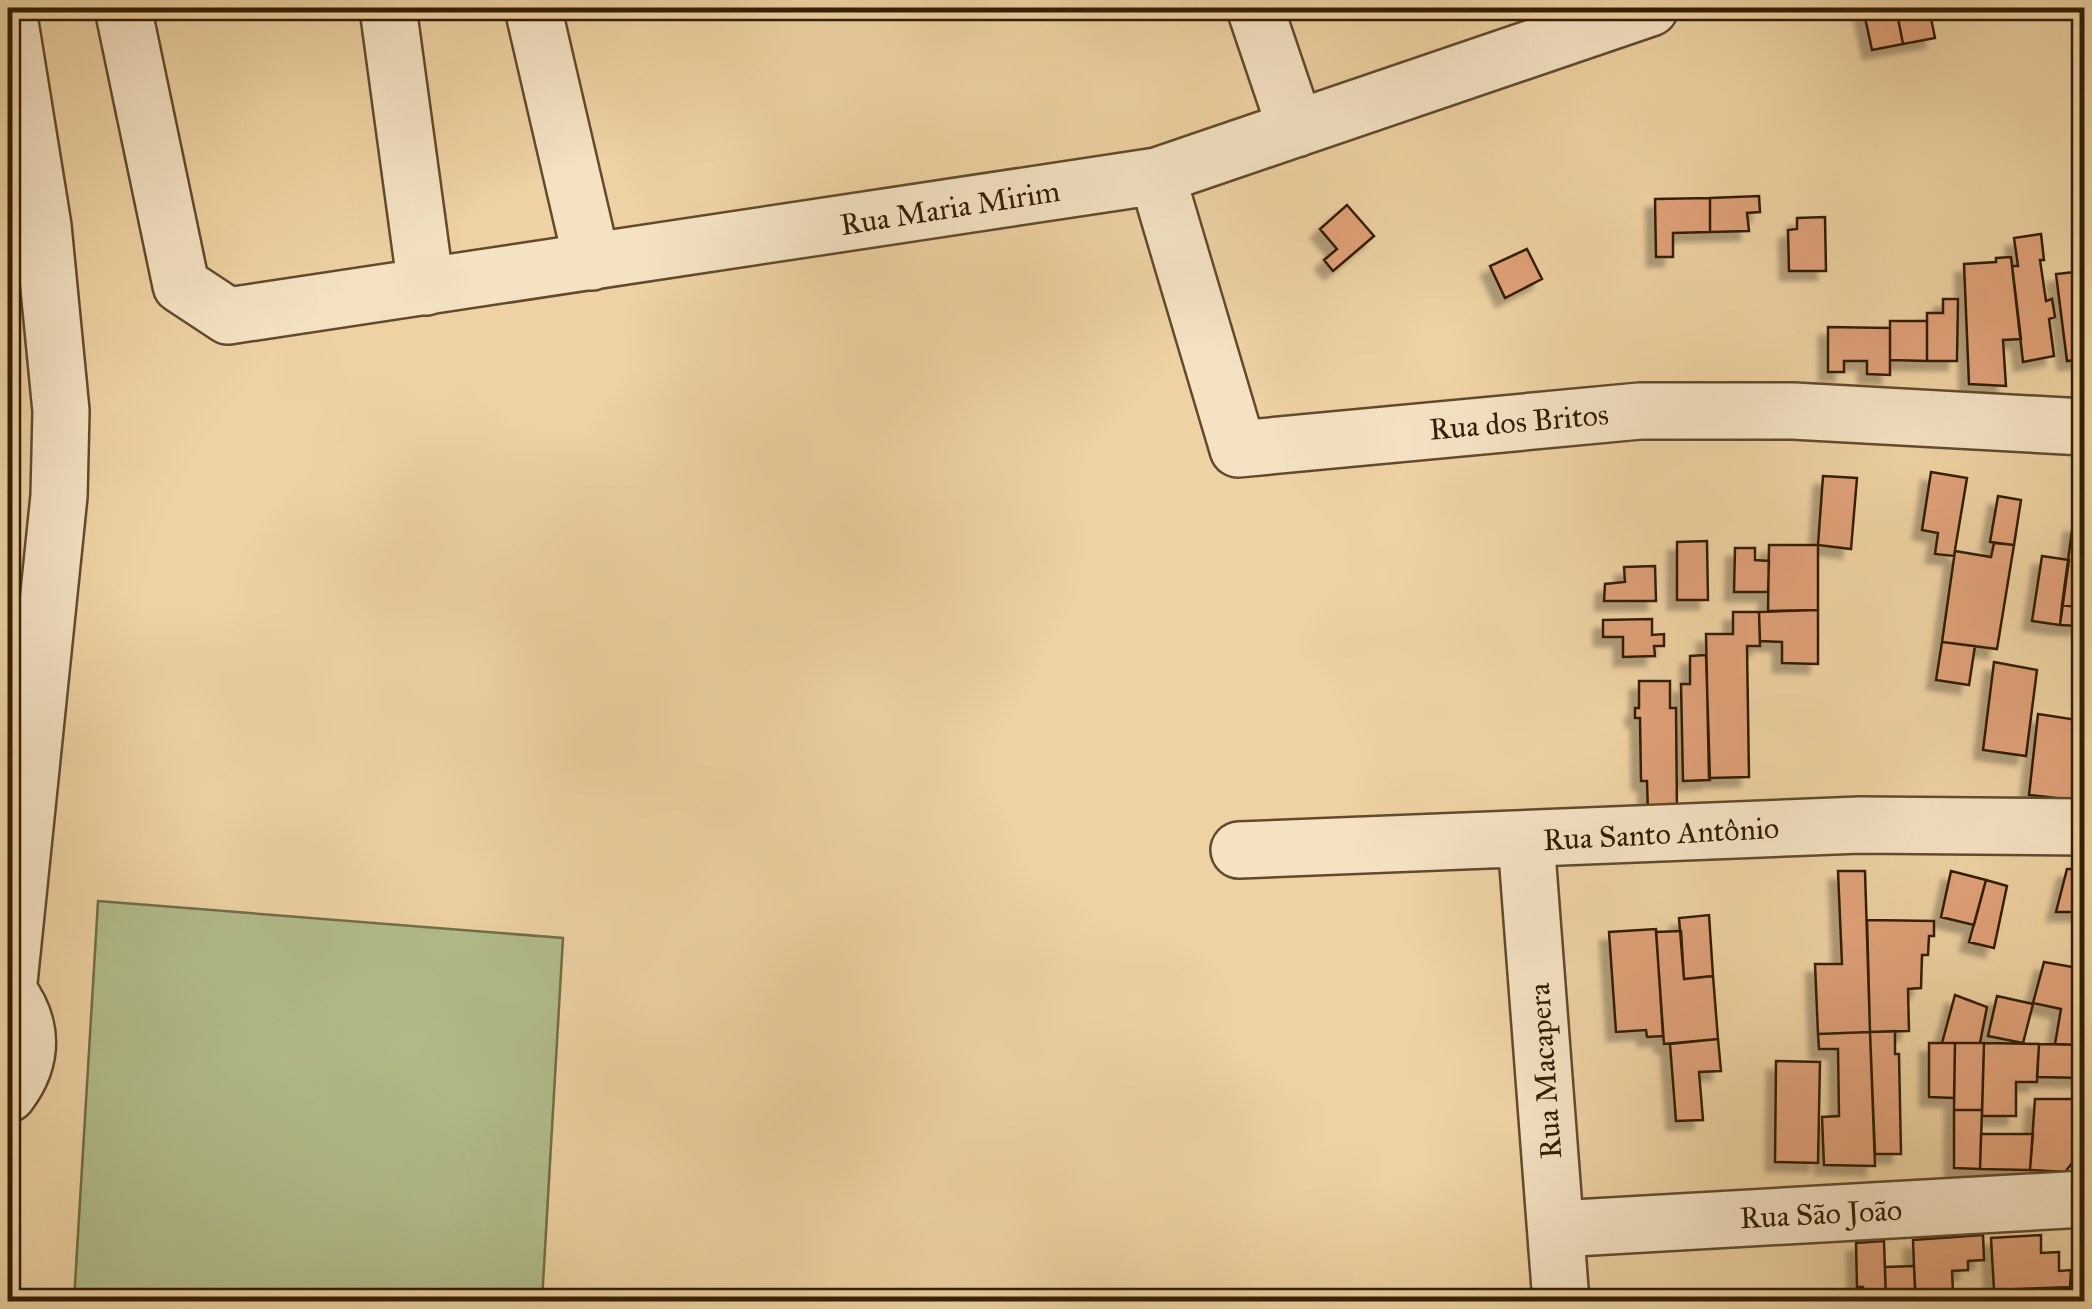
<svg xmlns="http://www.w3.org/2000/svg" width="2092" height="1309" viewBox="0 0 2092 1309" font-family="'IM FELL Great Primer',serif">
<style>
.green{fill:#b2bd8a;stroke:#726e47;stroke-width:2.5}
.building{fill:#e0a179;stroke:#321e04;stroke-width:2.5;filter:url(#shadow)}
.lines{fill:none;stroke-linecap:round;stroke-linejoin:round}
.minor-casing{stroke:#614b2c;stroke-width:60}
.minor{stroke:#f4e2c3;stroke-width:55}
.labels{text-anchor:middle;stroke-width:8;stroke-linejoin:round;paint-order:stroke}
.street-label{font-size:30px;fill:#321e04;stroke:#f4e2c3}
</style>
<defs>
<filter id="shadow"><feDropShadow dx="-9" dy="9" stdDeviation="2.5" flood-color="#0004"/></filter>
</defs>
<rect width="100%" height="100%" fill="#eed2a3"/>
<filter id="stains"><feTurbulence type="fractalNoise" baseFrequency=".002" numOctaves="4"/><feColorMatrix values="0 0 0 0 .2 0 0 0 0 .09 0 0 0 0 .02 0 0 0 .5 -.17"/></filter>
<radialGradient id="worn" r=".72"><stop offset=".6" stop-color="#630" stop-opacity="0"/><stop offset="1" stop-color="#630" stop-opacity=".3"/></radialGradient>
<path class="green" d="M98,901L563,938L542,1301H74Z"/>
<path class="building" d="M1863,8H1896L1903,44L1872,50Z
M1896,8H1929L1935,38L1903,44Z
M1759,196L1760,212L1747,213L1749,231L1710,232V198Z
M1710,198V232L1673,233V257H1656L1655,199Z
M1347,205L1374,236L1333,271L1324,260L1337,249L1320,229Z
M1825,217L1826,271H1789L1788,230L1797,229V218Z
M2041,234L2044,260H2040L2046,301L2052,299L2055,317L2049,319L2054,356L2023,362L2012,266H2018L2014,238Z
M1527,249L1542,279L1505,298L1490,266Z
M2011,257L2021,339L2003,340L2006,386L1969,384L1964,264L1996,262V258Z
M2084,271V359L2067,361L2056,274Z
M1943,299H1958L1957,361H1927V313H1943Z
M1890,321H1927V361L1890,360Z
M1828,327L1890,328V375L1867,374V361H1844V372H1828Z
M1931,472L1967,478L1954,556L1935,554L1938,533L1922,530Z
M1823,476L1857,478L1851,549L1818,545Z
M1998,496L2021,500L2014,545L1990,542Z
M2073,523L2084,525V608L2062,605Z
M1707,541L1708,600H1677V542Z
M1994,543L2014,545L1997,649L1942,642L1955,551L1991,557Z
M1769,545H1818V610L1768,611Z
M1735,548H1755V560L1769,561L1768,592H1734Z
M2042,556L2069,560L2060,625L2032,621Z
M1655,566L1656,601H1604L1605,584L1625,582L1624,567Z
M2062,605L2084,608V622H2080V626L2060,625Z
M1818,610V664L1782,663V642L1760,641L1759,612Z
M1733,612H1759L1760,646H1747L1749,777L1709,778L1706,634H1733Z
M1652,619V635L1664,634V646H1654L1655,656L1623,657V637H1603V620Z
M1942,642L1975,646L1969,685L1936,680Z
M1706,655L1710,780L1683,781L1681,684H1690V656Z
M1994,662L2037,670L2026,756L1983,750Z
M1639,681H1670V708H1676L1677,813H1648L1647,781H1641L1640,718H1635V708H1639Z
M2038,714L2084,721L2083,801L2029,795Z
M2067,869H2084V912H2056Z
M1838,871H1865L1870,1032L1818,1034L1815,964H1842Z
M1951,871L1986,880L1974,925L1941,917Z
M1986,880L2007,886L1994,948L1969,942Z
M1709,915L1713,976L1684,979L1679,918Z
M1867,920L1934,921V936H1929L1928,955H1922L1921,988L1908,989L1909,1031L1870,1032Z
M1656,929L1663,1036L1647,1037L1646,1030L1616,1032L1609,932Z
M1681,931L1684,979L1713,976L1718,1039L1664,1044L1656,932Z
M2044,962L2084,969V1045L2055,1044L2061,1009L2033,1003Z
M1955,995L1987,1007L1980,1043H1942Z
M1997,996L2033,1004L2023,1043L1988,1036Z
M1895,1031V1054H1899L1901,1154H1875L1870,1032Z
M1870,1032L1875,1166L1824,1165L1822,1117L1839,1116L1838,1049H1819L1818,1034Z
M1718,1039L1721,1071L1699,1072L1703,1120L1676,1121L1670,1044Z
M1929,1043H1955L1954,1098L1929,1097Z
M1955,1043H1984L1982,1110H1954Z
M1984,1043L2039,1044L2037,1082H2016V1116H1982Z
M2039,1044L2084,1045V1078L2037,1077Z
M1776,1061L1820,1062L1818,1163L1775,1162Z
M2035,1099H2084V1148L2065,1172L2030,1170Z
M1954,1110H1982L1980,1169L1954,1168Z
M1981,1134H2033L2030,1170L1980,1169Z
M1983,1235L1984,1260L1968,1261V1270L1952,1271L1953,1292L1915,1293L1913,1240Z
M2041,1235V1253L2059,1252V1271L2071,1270L2070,1287L1994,1290L1991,1238Z
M1884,1241L1886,1302H1864L1863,1287H1857L1856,1243Z
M1914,1266L1916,1302H1886L1885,1267Z
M2057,1288L2058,1302H1955L1954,1291Z"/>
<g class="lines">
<g class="minor-casing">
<path id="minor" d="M123,8L181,285L228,316L1157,176L1650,8
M388,8L426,287
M533,8L592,262
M1255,8L1296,129
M8,10L43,226L61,411L59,496L8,992
M1157,176L1238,449L1640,411H1793L2084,427
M1526,840L1561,1302
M1239,850L1860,825L2084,827
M8,991C34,1025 34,1060 8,1094
M1557,1229L2084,1199"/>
</g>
<use href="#minor" class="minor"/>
</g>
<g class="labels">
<g class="street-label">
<text transform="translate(950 208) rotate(-9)" y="10">Rua Maria Mirim</text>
<text transform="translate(1519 422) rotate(-5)" y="10">Rua dos Britos</text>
<text transform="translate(1661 834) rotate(-3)" y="10">Rua Santo Antônio</text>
<text transform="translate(1545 1071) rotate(-94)" y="10">Rua Macapera</text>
<text transform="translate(1821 1214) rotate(-3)" y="10">Rua São João</text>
</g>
</g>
<rect width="2092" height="1309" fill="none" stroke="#eed2a3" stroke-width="40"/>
<rect x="10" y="10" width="2072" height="1289" fill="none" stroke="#321e04" stroke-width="5"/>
<rect x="20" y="20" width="2052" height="1269" fill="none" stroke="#321e04" stroke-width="2.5"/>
<rect width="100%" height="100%" filter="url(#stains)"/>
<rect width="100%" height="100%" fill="url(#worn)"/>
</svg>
